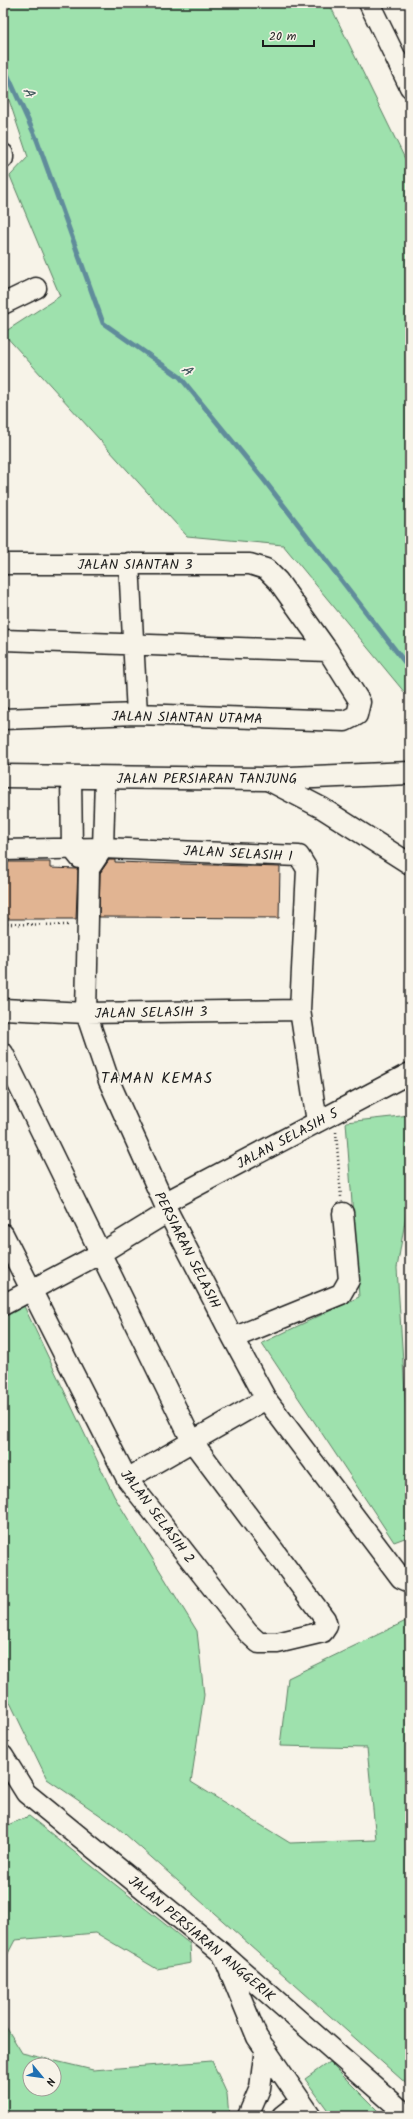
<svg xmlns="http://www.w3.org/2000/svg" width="413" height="2119" viewBox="0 0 413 2119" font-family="Kalam,sans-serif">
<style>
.green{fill:#9ee1ad;stroke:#5d7e64;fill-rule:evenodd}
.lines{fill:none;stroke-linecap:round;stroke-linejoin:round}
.stream{stroke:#608c9b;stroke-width:5}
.building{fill:#e1b492;stroke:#1c1c1c}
.minor-casing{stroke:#1c1c1c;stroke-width:23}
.major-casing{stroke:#1c1c1c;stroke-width:25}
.path{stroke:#1c1c1c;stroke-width:2.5;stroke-dasharray:1 3;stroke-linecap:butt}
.minor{stroke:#f7f3e8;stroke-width:20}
.major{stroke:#f7f3e8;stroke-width:22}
.labels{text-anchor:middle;stroke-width:3.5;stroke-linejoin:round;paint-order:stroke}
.street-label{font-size:14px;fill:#1c1c1c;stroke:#f7f3e8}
.water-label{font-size:15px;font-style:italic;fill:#3e545b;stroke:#f7f3e8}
.neighbourhood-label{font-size:15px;letter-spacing:1px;fill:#1c1c1c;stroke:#f7f3e8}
</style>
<rect width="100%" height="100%" fill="#f7f3e8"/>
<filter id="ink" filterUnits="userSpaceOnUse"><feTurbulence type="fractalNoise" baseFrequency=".025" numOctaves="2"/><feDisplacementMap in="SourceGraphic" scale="8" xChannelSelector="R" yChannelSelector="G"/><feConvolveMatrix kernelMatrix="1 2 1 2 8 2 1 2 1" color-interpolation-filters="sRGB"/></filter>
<g filter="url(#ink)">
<path class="green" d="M16,3H329L410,169V699L283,545L187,536L3,333L60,296L10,176L28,157L3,82V9Z
M410,1115V1192L397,1268L410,1471V1536L394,1542L262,1343L359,1297L346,1122Z
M24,1306L114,1496L197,1631L204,1695L191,1782L290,1843L376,1840L367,1748L280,1746L288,1678L410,1619V2087L116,1826L47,1779L3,1688V1317Z
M29,1816L190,1944L191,1963L157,1969L96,1933L15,1940L3,1963V1827Z
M3,2022L22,2053L93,2070L212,2061L227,2094L229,2116H3ZM30,2065H54V2089H30Z
M329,2062L383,2116H332L305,2079Z"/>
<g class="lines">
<path class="stream" d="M3,65L37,140L103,323L180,377L264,480L410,669"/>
</g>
<path class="building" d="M109,860H115V862L280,867L279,918L99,917L100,873Z
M3,862H50V868L78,869L76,919H3Z"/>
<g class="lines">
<g class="minor-casing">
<path id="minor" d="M369,3L410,87
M3,154V158
M3,304L36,288
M129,563L137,714
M3,564H250L266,569L278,581L328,651L360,702L357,715L345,721L137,714L3,719
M3,640L328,651
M71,777L72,848L80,858
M105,778L103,848L89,869L86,1013L109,1081L168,1212L233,1338L266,1399L401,1578L410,1582
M266,779L322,808L410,864
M3,850L103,848L299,856L307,869L300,1010L317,1122
M3,1009L86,1013L300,1010
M3,1053L192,1441L325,1619L327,1626L323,1632L277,1643H259L248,1633L127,1479L3,1234
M164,1203L410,1073
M3,1305L101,1253L168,1212
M233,1338L341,1294L349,1280L343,1213
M127,1479L266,1399
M3,1756L26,1793L222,1953L408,2116
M224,1957L257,2037L311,2116
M248,2116L260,2088L265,2048
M282,2116L301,2101"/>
</g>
<g class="major-casing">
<path id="major" d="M3,776L266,779L410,773"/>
</g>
<path class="path" d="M3,924L71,925
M336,1132L341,1197"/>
<use href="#minor" class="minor"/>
<use href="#major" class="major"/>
</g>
</g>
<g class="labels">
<g class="street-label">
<text x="135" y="569">JALAN SIANTAN 3</text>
<text transform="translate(187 717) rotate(1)" y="5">JALAN SIANTAN UTAMA</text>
<text x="207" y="783">JALAN PERSIARAN TANJUNG</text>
<text transform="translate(238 853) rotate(3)" y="5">JALAN SELASIH 1</text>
<text transform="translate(151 1012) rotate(-1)" y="5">JALAN SELASIH 3</text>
<text transform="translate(287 1138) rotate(-28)" y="5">JALAN SELASIH 5</text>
<text transform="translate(188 1250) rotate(63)" y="5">PERSIARAN SELASIH</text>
<text transform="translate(158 1516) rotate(53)" y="5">JALAN SELASIH 2</text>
<text transform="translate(202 1938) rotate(40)" y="5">JALAN PERSIARAN ANGGERIK</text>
</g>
<g class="water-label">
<text transform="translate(29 92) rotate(65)" y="5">A</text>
<text transform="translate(187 370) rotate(43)" y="5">A</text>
</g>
<g class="neighbourhood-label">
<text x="157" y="1083">TAMAN KEMAS</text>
</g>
</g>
<rect width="413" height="2119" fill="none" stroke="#f7f3e8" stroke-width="16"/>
<rect x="8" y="8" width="397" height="2103" fill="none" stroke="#1c1c1c" stroke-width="1.5" filter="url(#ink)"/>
<g transform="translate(42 2077) rotate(119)"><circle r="19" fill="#f7f3e8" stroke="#9f9d96"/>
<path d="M0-3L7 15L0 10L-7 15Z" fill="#1f6fb2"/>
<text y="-6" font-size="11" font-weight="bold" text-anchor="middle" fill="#1c1c1c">N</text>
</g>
<path d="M263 40v6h51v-6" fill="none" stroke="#1c1c1c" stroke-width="2"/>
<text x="269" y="40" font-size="12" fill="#1c1c1c" stroke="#f7f3e8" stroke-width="3" paint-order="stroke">20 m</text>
</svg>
